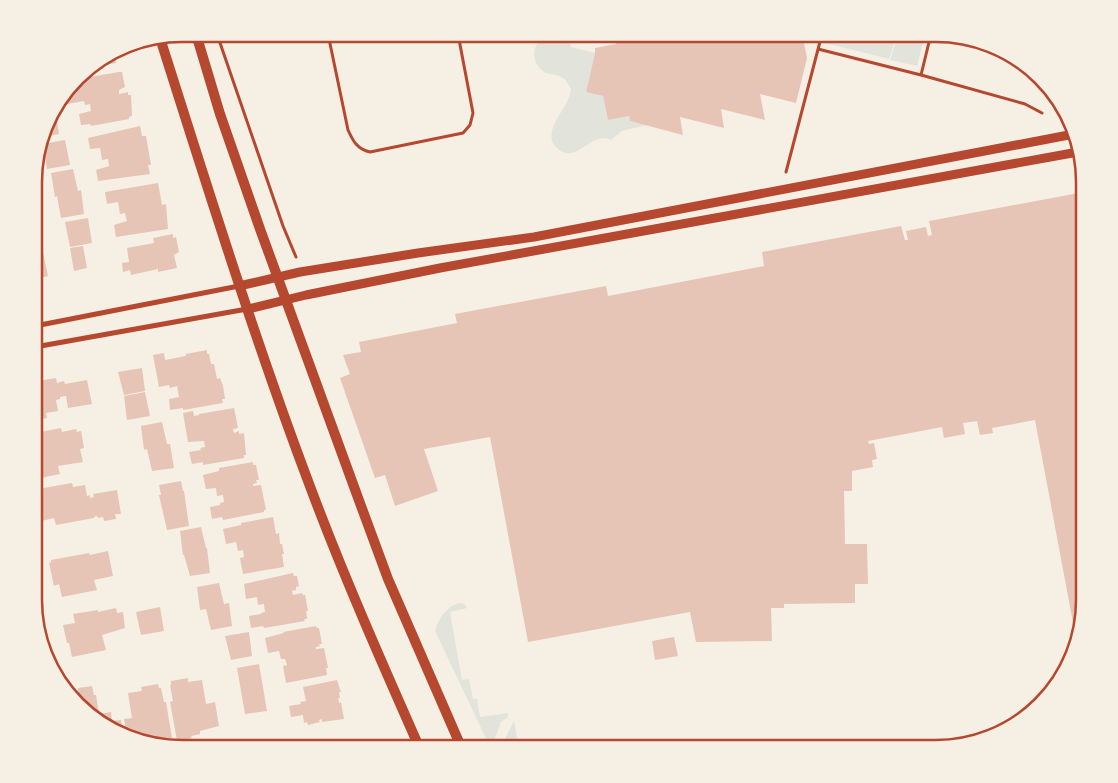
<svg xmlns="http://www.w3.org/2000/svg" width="1118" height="783" viewBox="0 0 1118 783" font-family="Helvetica,sans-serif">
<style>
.green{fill:#e2e4dc}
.building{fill:#e6c5b7}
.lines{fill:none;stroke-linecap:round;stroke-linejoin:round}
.path{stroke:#b5482f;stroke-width:3}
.minor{stroke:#b5482f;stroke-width:5}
.tertiary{stroke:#b5482f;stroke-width:9}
.secondary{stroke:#b5482f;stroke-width:10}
.rim{fill:none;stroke:#b5482f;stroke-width:2.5}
</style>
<rect width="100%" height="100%" fill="#f6efe4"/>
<path class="green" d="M828,34H897L889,59L825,43Z
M898,34H925L917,66L890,60Z
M568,35L571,47L595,53L586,92L603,96L608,120L629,116L630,121L647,125L622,131L611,140C592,130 576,165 558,149C538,132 570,108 571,89C568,84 566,79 561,77C556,74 550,75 546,73C536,68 531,56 536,46C543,35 557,35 568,35Z
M460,603L465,604L467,608L450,612L462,680L469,679L473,699H477L480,717L508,713V717L501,722L491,749L435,631C439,618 446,606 460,603Z
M514,721L519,749H500Z"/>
<path class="building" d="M614,34H802L807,58L796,103L760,94L765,120L721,109L724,128L680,117L683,135L630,121L629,116L608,120L603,96L586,92L595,53V48L616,44Z
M114,52L116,63L89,68Z
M119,72H122L125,87L119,90V94L128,92V95H131L132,116L129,117V119L91,126L90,124L81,125L79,114L91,111L90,104L85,105L84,101L67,104L65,95L78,79Z
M55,109L59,134L43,137L49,116Z
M140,126L142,136H146L151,165H148L150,174L98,181L96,170L109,166L108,159L102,160L100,148L90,149L88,138Z
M65,140L70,165L47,169L43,144Z
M73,169L78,191L81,190L84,214L61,218L57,196L55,197L51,173Z
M158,183L162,205L166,204L168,229L116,237L114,225L127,221L125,213L120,214L118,202L107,204L105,192Z
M1084,192V610L1077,644L1035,420L992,428L993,433L980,435L977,421L963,423L965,434L944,438L942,427L868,441L869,444L874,443L877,459L872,460L873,467L852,471V491H844L845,544H867L868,584H855V603L784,604V608H771L772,641L696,642L690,612L528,642L490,437L424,449L438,491L395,506L385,475L375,478L340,378L350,374L343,355L361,352L359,342L457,323L455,314L606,286L608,296L764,266L762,252L901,226L905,240H908L906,231L926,227L928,236L932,235L929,221Z
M88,218L92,243L70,247L65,222Z
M173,234V238L176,237L179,252L174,255L177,268L158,272V269L131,275L130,270L123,272L122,263L129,262L127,248L154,243L153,238Z
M83,246L87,268L74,271L70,248Z
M43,252L48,276L35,279V253Z
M207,350V354H209L211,364H214L217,379L220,378L223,386L225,399H222L223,403L183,410V408L170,410L169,399L179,397L177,386L170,388L169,385L159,387L153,355L164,353L165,360L186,356V354Z
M142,368L145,391L124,395L118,372Z
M56,378L57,383L64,381L65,384L87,380L92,404L68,408L66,396L60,397V399L56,400L58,411L46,413L47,418L35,420V380L38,379V381Z
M145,392L150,416L127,420L124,396Z
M234,408L238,428L233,429L234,433L239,431V434L244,433L246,455H244V458L203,465V462L192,464L189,452L201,450L200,448L205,447L204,441L188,442L183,413L193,411L194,416L199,415V414Z
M162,422L167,444H170L174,468L152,471L147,449L144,450L141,426Z
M61,428L62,432L76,429L77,432L81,431L84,448L80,449L83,462L58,466L60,474L36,479L35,433Z
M253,462V465H256L259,480H256L257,483L253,484V486L261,485L266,510H264V512L223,520L222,517L212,519L210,507L220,505V503L224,502L223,495L217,496L216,488L206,489L203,475L219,471V468Z
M181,481L183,491H184L189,526L167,530L159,495H161L159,485Z
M72,483L73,487L85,485L87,496L90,495V498L94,497L93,494L117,490L121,514H115L116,519L104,521L103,517L98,518L97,516L94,517V518L56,525L54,518L37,522L35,511V503H37L35,491H39L38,489Z
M273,517L276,534L279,533L280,544H282L284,554H282L284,567L243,574L240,558L244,557L243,550L238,551L236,542L226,544L223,529L241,525V523Z
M201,527L206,548H207L210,573L190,576L184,555H183L180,531Z
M108,551L113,576L94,580L97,590L62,597L59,584L54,586L49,563L51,562V560L89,553L90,555Z
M293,573L294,576H297L299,586L296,587V590L292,591L293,595L302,593L303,595H305L308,611H306L307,619H304L305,621L264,628L263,626L251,628L249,616L261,614V613L265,612L264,604L258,605L257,597L246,599L244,584Z
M219,583L224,604L229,603L232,626L211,630L206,609L200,610L197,587Z
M160,607L164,631L141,635L136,612Z
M116,608L117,613L123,612L125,628L102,635L106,650L72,657L69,643H67L63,625L75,623L73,614L98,610V612Z
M316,626L317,628H319L322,644H319L320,646L316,647V649L324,648L328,668H326L327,675L286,683L283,666L287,665L285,659H281L279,651L268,653L265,638L284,633L283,632Z
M249,632L252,656L231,660L225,636Z
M674,637L678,656L655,660L652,641Z
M259,664L267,711L245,714L237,668Z
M188,678V682L202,680L206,704L215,702L219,726L200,731V734L191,736L192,738L177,741L170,702L173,701L170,685H171V681Z
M337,680L341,692H339L340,698H338L339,703L341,702L344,719L322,722V719L319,720L320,722L308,725L307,722L304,723L303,715L291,717L289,706L301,704L300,702L306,701L303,687Z
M158,684L159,688H161L164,702H166L172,738L170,739V742L152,745L150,744L149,740L139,742L134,741L127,737L124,719L132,718L128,693L142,691L141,687Z
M92,686L94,695H96L99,714L111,712L112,721L121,720L123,736L92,719L74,699L79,698L78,688Z"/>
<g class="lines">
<path class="path" d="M328,34L348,130C353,141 357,149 370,152L463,133L470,125L473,113L458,34
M218,37L283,226L296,257
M929,42L962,37
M818,49L921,75L1025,104L1042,113
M921,75L931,34
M786,172L822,34
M315,746L319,749
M353,749L360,745L377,747L394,742"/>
<path class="minor" d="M35,326L239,286
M35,347L247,309"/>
<path class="tertiary" d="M239,286L300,272L418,253L534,237L1074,134
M248,309L306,295L440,268L1078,152"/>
<path class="secondary" d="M196,34L220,114L260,229L357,495L388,579L462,749
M160,38C208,189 255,341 311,489C344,577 382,663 420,749"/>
</g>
<path d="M0 0H1118V783H0ZM182 42H936A140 140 0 0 1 1076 182V600A140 140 0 0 1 936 740H182A140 140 0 0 1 42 600V182A140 140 0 0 1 182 42Z" fill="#f6efe4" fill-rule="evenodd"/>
<path class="rim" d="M182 42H936A140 140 0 0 1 1076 182V600A140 140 0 0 1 936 740H182A140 140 0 0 1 42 600V182A140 140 0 0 1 182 42Z"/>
</svg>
